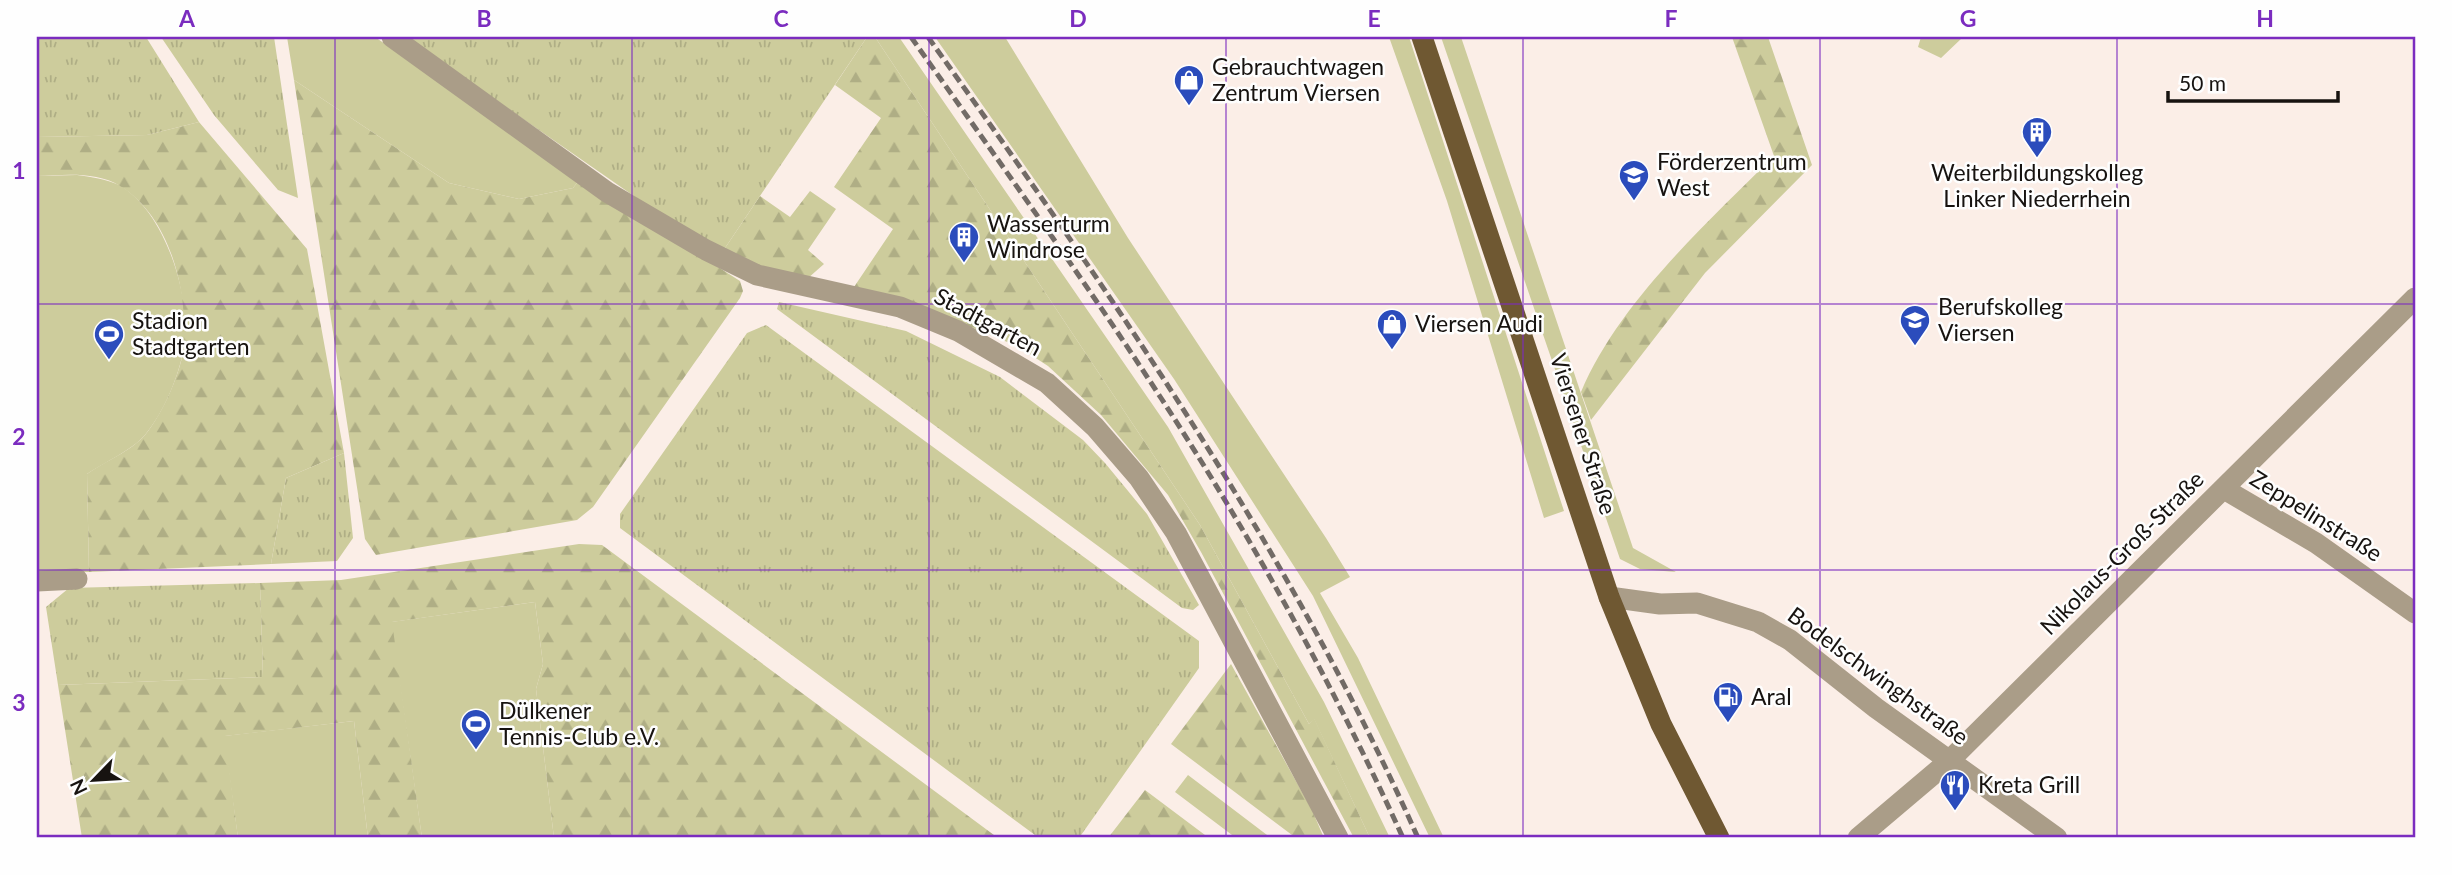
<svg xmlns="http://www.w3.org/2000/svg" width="2452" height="875" viewBox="0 0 2452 875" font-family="Lato,sans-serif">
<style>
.grass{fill:#cdcc9c}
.forest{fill:url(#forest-firs)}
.park{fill:url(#park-tufts)}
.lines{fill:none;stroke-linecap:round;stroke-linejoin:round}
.minor{stroke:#aa9d88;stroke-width:21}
.major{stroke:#6f5832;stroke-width:21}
.rail{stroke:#726b66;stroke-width:5;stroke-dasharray:10 5;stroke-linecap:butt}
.grid{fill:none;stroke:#7b2cbf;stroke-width:2;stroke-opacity:0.55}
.labels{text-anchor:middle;stroke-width:5;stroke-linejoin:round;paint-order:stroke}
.poi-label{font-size:23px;fill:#171310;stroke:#fefefe;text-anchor:start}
.street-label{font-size:23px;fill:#171310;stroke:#fefefe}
.neatline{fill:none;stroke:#7b2cbf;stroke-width:2.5}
.grid-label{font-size:23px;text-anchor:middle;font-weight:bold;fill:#7b2cbf}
</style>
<defs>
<pattern id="forest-firs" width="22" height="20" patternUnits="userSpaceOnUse" patternTransform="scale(1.75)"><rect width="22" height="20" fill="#cdcc9c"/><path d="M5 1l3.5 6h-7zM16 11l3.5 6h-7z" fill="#afae85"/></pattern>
<pattern id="park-tufts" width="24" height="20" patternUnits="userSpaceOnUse" patternTransform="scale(1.75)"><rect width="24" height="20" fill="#cdcc9c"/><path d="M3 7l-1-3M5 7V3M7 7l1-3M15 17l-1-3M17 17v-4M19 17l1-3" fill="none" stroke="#afae85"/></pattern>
</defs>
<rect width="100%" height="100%" fill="#fbeee7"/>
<path class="grass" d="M287,37H375L580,179L573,188L519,199L449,183L294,80Z
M875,37H899L1168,427L1324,702L1390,838H1370L1314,719L1309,724L1200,525Z
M935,37H1005L1128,238L1326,538L1350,577L1320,593L1358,658L1444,838H1430L1313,596L1174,379Z
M1389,37H1409L1564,511L1544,518L1447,201Z
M1441,37H1461L1633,548L1676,572L1640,569L1620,559Z
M1921,37H1962V38L1941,58L1918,47Z
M77,175C91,177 106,179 119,185C165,211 192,297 184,347C179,376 164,412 145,435C132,450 105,462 87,474L89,572L37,573V176Z
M535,602L543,664L536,689L554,838H422L391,622Z
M354,721L368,838H238L224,736Z
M1188,775L1271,838H1236L1175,792Z"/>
<path class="forest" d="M867,37H875L1200,525L1309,724L1314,718L1370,838H1354L1201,552L1168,495L1101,415L1048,366L1017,346L900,298L854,287L893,229L834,187L881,118L835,85Z
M1732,37H1768L1812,165L1705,273L1591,420L1581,392C1619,302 1706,224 1774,156Z
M294,80L449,183L519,199L573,188L580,179L740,281L743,291L740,298L593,507L577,520L376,555L365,539Z
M199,122L307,249L344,453L286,478L271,564L89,572L87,474C104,462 131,451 145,435C162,415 183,369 184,343C187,288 170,217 120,186C96,171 64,175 37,176V137L147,135Z
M810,191L836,209L808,250L824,264L807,279L758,269L723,251L760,196L790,217Z
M579,544L602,545L998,838H554L536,689L543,664L535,602L392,622L422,838H368L354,721L225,736L238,838H82L58,685L263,677L260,583L341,580Z
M1231,664L1312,810L1324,838H1296L1171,744Z
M1145,790L1209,838H1108Z"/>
<path class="park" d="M37,37H146L199,122L147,135L37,137Z
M161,37H274L298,198L278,190L214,115Z
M405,37H867L723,251L654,210Z
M779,302L906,331L1000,377L1083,440L1105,463L1147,514L1199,605L1193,610L1182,608L777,309Z
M766,325L1199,641V668L1079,838H1039L620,528V514L747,333Z
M344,453L353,538L337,561L271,564L286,478Z
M260,583L263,677L58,685L46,607L69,588Z"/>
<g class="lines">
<path class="minor" d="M392,37L607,192L706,250L757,275L900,307L958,331L1047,383L1095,427L1139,478L1176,533L1338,838
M2224,489L2316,543L2415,613
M37,581L77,579
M1609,597L1660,604L1697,603L1758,622L1790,640L1876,708L2057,838
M1858,838L1949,761L2415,298"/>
<path class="major" d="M1422,37L1609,597L1661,724L1719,838"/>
<path class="rail" d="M911,37C995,156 1081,275 1161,398C1252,538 1334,686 1403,838
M928,37C1109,291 1291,551 1418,838"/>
</g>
<path class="grid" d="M335,37V838M632,37V838M929,37V838M1226,37V838M1523,37V838M1820,37V838M2117,37V838M37,304H2415M37,570H2415"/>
<defs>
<g id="shop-pin" transform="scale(1.575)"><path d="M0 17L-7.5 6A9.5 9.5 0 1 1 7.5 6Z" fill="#2b4cbc" stroke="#fefefe"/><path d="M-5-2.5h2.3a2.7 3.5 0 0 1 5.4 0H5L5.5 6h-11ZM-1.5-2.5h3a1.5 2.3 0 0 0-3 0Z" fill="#fff"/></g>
<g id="building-pin" transform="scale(1.575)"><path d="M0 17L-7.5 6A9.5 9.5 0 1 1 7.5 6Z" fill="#2b4cbc" stroke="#fefefe"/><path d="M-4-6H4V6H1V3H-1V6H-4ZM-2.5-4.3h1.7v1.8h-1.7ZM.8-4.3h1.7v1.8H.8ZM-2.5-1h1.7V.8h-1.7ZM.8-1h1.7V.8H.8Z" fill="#fff"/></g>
<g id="school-pin" transform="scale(1.575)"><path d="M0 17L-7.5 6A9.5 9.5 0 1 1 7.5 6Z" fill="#2b4cbc" stroke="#fefefe"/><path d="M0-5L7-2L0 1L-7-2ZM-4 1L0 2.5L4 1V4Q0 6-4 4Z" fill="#fff"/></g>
<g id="stadium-pin" transform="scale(1.575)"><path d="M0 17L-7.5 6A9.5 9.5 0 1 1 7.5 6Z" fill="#2b4cbc" stroke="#fefefe"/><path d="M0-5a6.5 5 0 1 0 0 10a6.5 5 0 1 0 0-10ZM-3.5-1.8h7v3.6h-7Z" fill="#fff"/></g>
<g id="fuel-pin" transform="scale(1.575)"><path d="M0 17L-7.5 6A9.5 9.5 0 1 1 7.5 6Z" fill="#2b4cbc" stroke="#fefefe"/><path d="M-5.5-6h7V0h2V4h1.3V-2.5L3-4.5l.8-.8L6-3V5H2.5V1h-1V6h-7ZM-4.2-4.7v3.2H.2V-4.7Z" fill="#fff"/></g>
<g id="restaurant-pin" transform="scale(1.575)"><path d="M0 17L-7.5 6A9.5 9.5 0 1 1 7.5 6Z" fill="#2b4cbc" stroke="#fefefe"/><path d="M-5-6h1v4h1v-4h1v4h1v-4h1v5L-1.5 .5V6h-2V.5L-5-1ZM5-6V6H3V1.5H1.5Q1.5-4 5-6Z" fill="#fff"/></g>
</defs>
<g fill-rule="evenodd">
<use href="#shop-pin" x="1189" y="80"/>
<use href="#building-pin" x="2037" y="132"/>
<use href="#school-pin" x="1634" y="175"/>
<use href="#building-pin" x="964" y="237"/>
<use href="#school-pin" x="1915" y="320"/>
<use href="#shop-pin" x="1392" y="324"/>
<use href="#stadium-pin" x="109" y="334"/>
<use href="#fuel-pin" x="1728" y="697"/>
<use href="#stadium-pin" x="476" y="724"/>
<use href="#restaurant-pin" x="1955" y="785"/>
</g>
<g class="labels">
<g class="poi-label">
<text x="1212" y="75">Gebrauchtwagen<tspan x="1212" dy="26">Zentrum Viersen</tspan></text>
<text x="1657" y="170">Förderzentrum<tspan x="1657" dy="26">West</tspan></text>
<text x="2037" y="181" text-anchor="middle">Weiterbildungskolleg<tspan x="2037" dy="26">Linker Niederrhein</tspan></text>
<text x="987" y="232">Wasserturm<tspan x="987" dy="26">Windrose</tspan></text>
<text x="1938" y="315">Berufskolleg<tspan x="1938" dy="26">Viersen</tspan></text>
<text x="132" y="329">Stadion<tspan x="132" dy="26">Stadtgarten</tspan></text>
<text x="1415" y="332">Viersen Audi</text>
<text x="1751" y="705">Aral</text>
<text x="499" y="719">Dülkener<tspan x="499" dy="26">Tennis-Club e.V.</tspan></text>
<text x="1978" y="793">Kreta Grill</text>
</g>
<g class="street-label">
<text transform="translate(988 322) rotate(28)" y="8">Stadtgarten</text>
<text transform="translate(1583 434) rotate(72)" y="8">Viersener Straße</text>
<text transform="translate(2316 516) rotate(32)" y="8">Zeppelinstraße</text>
<text transform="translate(2122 553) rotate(-45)" y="8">Nikolaus-Groß-Straße</text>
<text transform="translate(1878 676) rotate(36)" y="8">Bodelschwinghstraße</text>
</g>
</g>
<rect width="2452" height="875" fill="none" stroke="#fefefe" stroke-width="77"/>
<g transform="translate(94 780) rotate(245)" stroke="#fefefe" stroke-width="5" paint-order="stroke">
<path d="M0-5L12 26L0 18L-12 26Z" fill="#171310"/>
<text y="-10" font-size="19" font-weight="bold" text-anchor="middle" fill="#171310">N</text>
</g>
<path d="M2168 91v10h170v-10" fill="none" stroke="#171310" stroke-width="3.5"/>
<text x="2179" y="91" font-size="21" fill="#171310" stroke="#fefefe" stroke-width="5" paint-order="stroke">50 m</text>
<rect x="38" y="38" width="2376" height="798" class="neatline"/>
<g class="grid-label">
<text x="187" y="27">A</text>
<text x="484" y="27">B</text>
<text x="781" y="27">C</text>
<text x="1078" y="27">D</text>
<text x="1374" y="27">E</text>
<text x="1671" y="27">F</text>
<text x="1968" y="27">G</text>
<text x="2265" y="27">H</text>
<text x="19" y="179">1</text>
<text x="19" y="445">2</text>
<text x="19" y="711">3</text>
</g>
</svg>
